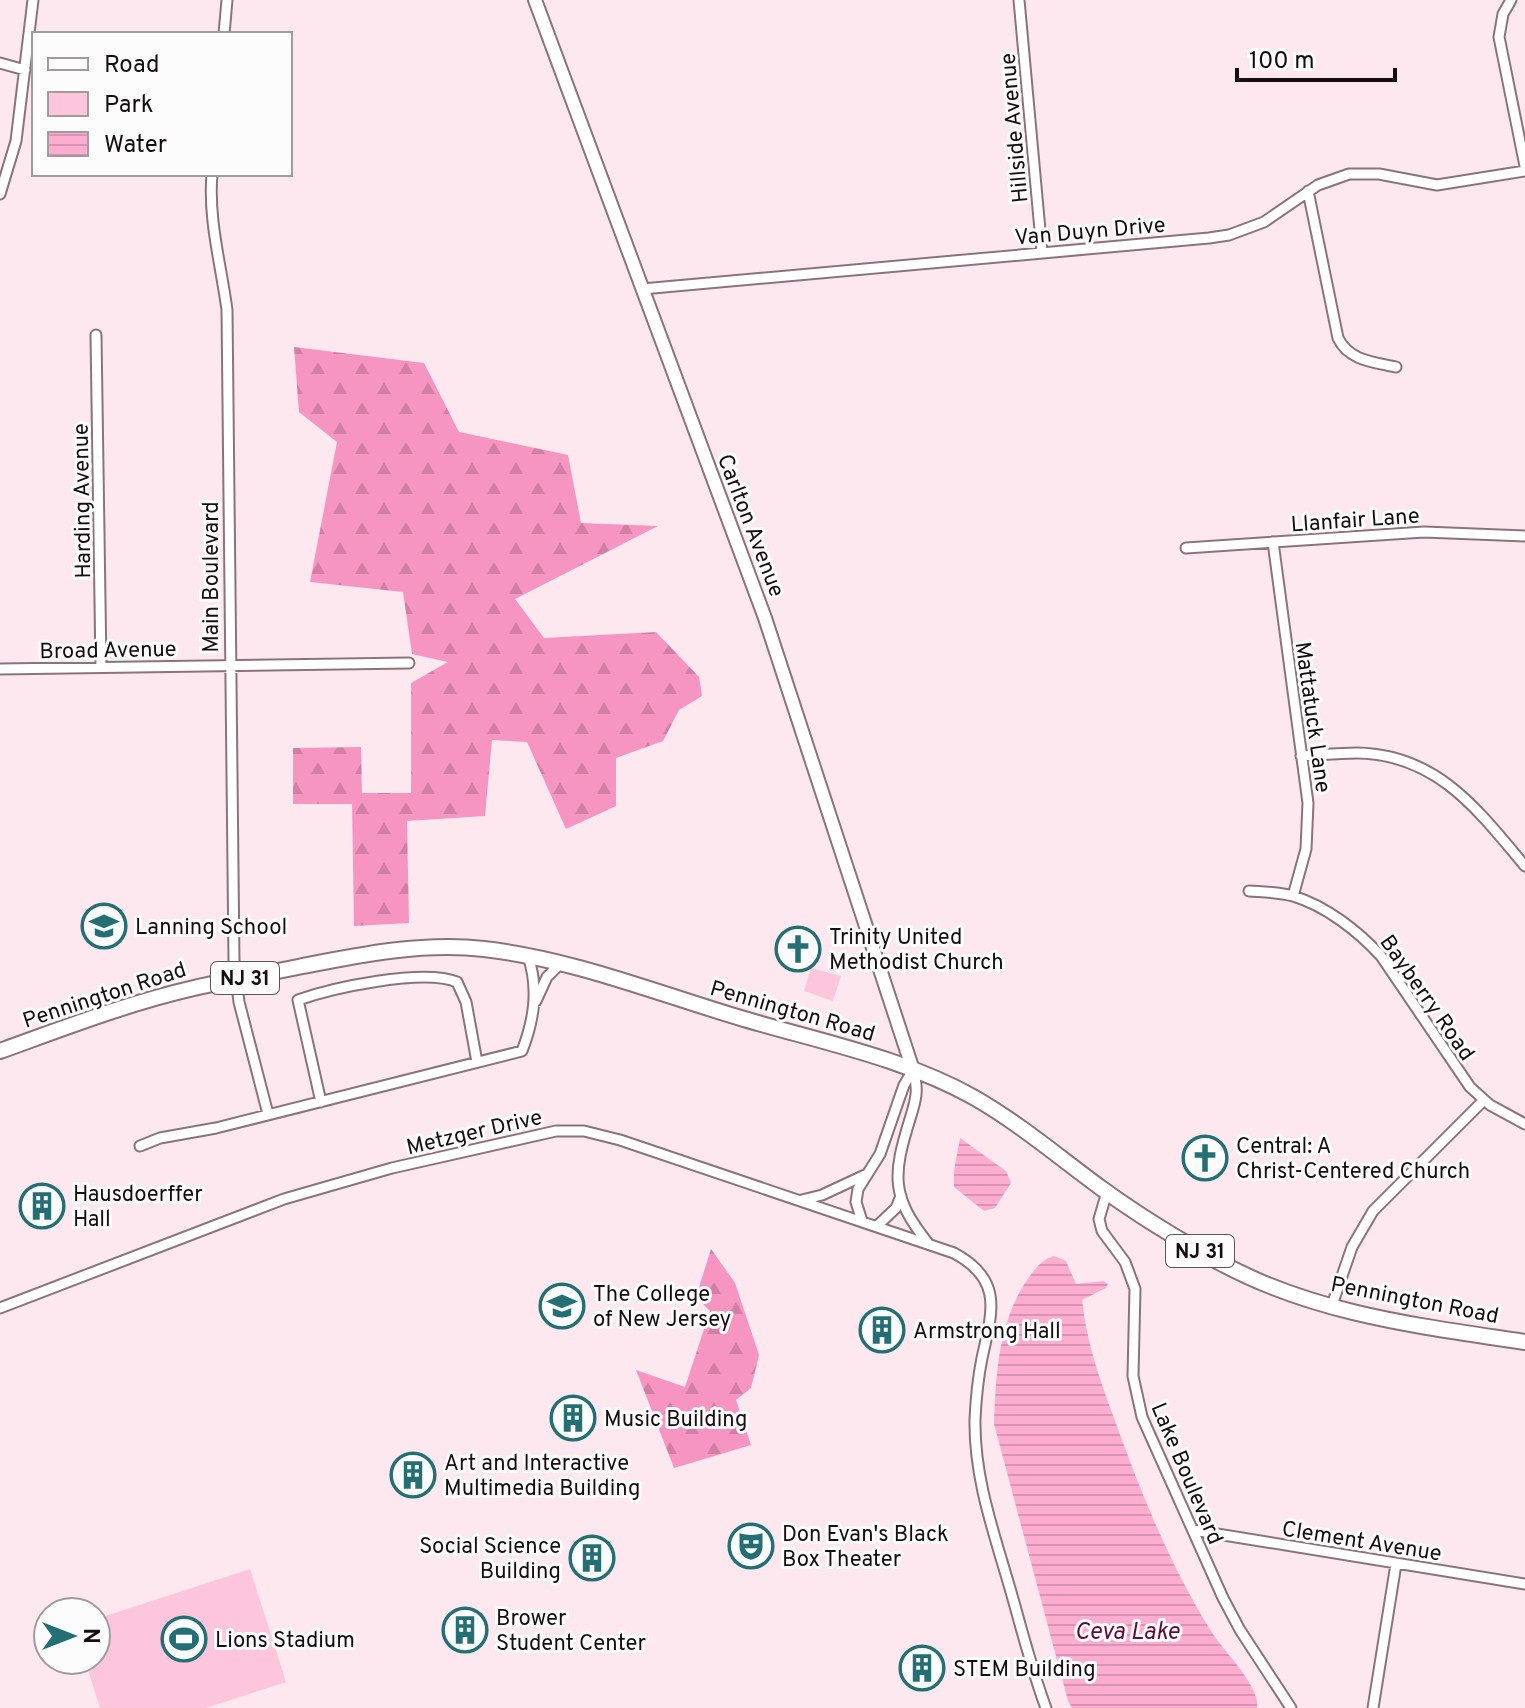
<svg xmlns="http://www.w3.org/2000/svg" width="1525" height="1708" viewBox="0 0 1525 1708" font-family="Overpass,sans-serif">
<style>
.forest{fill:url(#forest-firs)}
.park{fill:#fdc6dc}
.water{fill:url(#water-rules)}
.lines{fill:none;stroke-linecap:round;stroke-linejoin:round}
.street-casing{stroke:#8b737d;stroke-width:13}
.secondary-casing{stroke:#8b737d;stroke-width:16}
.primary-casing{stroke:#8b737d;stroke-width:18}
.street{stroke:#fff;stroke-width:9}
.secondary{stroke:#fff;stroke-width:12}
.primary{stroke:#fff;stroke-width:14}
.labels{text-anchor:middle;stroke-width:6;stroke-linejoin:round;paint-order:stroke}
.shield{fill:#fcfcfc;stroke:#5b5558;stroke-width:2}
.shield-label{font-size:20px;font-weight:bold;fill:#160d11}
.street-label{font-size:22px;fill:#160d11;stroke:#fcfcfc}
.poi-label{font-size:22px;fill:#160d11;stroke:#fcfcfc;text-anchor:start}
.water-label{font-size:24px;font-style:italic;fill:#610a3c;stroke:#fcfcfc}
</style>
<defs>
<pattern id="forest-firs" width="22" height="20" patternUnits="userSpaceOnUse" patternTransform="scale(2)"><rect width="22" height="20" fill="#f695c1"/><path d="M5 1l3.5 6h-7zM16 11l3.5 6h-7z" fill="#d27fa5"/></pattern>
<pattern id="water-rules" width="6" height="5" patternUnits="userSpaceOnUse" patternTransform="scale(2)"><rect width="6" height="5" fill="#fdadd0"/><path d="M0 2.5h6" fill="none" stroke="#d894b2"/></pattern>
</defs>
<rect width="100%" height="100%" fill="#fee8f0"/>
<path class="forest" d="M294,347L424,363L459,432L568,455L581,523L658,526L515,599L544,638L656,632L699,677L702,696L679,710L663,741L616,758V806L566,829L527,742L492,740L485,816L407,821L409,923L354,926L352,804H293V748L361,747L362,793H411V683L448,662L412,654L403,592L310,582L337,442L299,412Z
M711,1249L735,1283L759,1355L751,1388L736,1400L751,1445L674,1468L636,1370L685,1387L710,1311L696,1297Z"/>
<path class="park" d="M811,968L841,976L833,1001L804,991Z
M250,1569L286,1682L206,1708H100L85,1660H96V1619Z"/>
<path class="water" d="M960,1138L1006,1171L1011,1183L995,1208L984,1211L954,1187V1170Z
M1054,1256L1066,1261L1076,1284L1103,1281L1108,1284L1106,1288L1082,1300C1086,1340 1100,1381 1114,1418C1140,1491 1170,1565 1211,1631C1222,1650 1261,1686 1257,1708H1072L1068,1701L994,1424C996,1374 998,1323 1027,1280C1035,1269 1041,1260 1054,1256Z"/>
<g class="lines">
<g class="street-casing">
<path id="street" d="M1019,0L1042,252
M1511,0L1503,14L1499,37L1525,166
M224,34L227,0
M0,63L25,70
M212,174C208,220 221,264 227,310L234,961L239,1002L268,1114
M1308,191L1338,338C1349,361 1374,362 1396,367
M0,194L16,141L33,0
M642,289L1209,238L1229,235L1264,222L1318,185L1349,174H1379L1437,185L1525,171
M96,335L101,667
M1273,542L1308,803L1306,849L1293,896
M1186,548L1424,532L1525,536
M0,669L409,663
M1301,756C1320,755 1339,753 1357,753C1437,754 1478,810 1525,866
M1249,891C1263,892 1279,892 1293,896C1326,906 1358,931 1381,956L1470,1087L1490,1105L1525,1124
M536,1001L547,977L560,964
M913,1070C919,1089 916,1100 910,1119C893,1174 890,1196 928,1243
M321,1102L298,1000C332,988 423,968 457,982L466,1002L477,1062
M140,1146L160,1138L216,1128L522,1051C534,1020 539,989 528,956
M1107,1192L1099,1219L1102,1231L1125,1262L1135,1289L1133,1376L1142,1417L1223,1598L1240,1630L1291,1708
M802,1200L822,1195L865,1175
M862,1221L856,1202L858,1189L880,1154L904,1085L913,1070
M877,1226L896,1208L901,1196
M0,1308L284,1199L392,1168L556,1131H584L620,1140L954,1253C1004,1280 992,1312 982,1358C978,1378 976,1398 975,1419C974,1477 993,1530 1009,1585C1021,1626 1031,1668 1046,1708
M1331,1308L1352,1247L1373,1211L1484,1100
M1193,1530L1525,1584
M1373,1708L1396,1564"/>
</g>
<g class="secondary-casing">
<path id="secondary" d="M535,0L765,618L913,1070"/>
</g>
<g class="primary-casing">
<path id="primary" d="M0,1051C64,1028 128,1003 194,988C228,980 263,974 298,967C359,955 422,942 484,949C573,959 659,994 744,1019C822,1042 904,1058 975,1098C1020,1124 1060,1158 1101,1188C1138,1215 1179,1240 1219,1262C1314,1314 1419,1326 1525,1342"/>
</g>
<use href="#street" class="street"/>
<use href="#secondary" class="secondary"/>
<use href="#primary" class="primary"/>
</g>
<defs>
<g id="school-ring" transform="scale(2.3)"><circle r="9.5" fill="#fcfcfc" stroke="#246f74" stroke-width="1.5"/><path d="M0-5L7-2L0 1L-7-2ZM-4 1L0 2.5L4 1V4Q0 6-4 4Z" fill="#246f74"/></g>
<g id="church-ring" transform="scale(2.3)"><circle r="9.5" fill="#fcfcfc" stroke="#246f74" stroke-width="1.5"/><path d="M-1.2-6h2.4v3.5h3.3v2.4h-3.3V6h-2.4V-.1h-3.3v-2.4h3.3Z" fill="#246f74"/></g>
<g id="building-ring" transform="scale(2.3)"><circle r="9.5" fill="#fcfcfc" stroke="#246f74" stroke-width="1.5"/><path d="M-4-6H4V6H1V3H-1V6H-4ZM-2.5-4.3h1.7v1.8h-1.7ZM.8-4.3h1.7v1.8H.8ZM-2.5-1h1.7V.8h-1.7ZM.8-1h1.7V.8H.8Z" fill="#246f74"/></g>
<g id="university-ring" transform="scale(2.3)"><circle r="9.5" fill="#fcfcfc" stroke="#246f74" stroke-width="1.5"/><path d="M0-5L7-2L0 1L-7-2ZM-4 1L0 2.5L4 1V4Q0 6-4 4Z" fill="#246f74"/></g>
<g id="theatre-ring" transform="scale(2.3)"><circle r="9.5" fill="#fcfcfc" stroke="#246f74" stroke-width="1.5"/><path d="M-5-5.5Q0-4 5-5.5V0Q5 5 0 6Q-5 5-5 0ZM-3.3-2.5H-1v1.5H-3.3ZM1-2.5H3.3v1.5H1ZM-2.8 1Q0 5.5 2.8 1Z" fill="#246f74"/></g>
<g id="stadium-ring" transform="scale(2.3)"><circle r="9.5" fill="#fcfcfc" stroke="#246f74" stroke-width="1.5"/><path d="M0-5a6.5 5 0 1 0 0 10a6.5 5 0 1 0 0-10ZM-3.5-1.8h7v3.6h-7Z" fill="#246f74"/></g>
</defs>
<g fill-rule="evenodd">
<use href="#school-ring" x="104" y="926"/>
<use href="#church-ring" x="798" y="949"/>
<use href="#church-ring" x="1205" y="1158"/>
<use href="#building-ring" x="42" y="1206"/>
<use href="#university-ring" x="562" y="1306"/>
<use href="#building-ring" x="882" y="1330"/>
<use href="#building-ring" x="573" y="1418"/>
<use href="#building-ring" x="413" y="1475"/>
<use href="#theatre-ring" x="751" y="1546"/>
<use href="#building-ring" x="592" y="1558"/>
<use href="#building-ring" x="465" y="1630"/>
<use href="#stadium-ring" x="184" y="1639"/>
<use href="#building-ring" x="922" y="1668"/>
</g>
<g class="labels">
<g class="shield">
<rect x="211" y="962" width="68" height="32" rx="6"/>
<rect x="1166" y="1235" width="68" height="32" rx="6"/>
</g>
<g class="shield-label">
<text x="245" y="985">NJ 31</text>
<text x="1200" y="1258">NJ 31</text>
</g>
<g class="street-label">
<text transform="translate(1013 128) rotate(-95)" y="8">Hillside Avenue</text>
<text transform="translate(1090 230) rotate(-5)" y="8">Van Duyn Drive</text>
<text transform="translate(81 501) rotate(-91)" y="8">Harding Avenue</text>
<text transform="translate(1355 519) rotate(-4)" y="8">Llanfair Lane</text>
<text transform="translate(752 525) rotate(69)" y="8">Carlton Avenue</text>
<text transform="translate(210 577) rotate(-90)" y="8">Main Boulevard</text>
<text transform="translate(108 649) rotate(-1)" y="8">Broad Avenue</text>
<text transform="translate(1314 717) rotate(82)" y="8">Mattatuck Lane</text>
<text transform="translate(104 994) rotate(-18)" y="8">Pennington Road</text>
<text transform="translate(1428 997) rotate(55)" y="8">Bayberry Road</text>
<text transform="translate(793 1010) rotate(16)" y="8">Pennington Road</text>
<text transform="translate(474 1131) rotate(-13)" y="8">Metzger Drive</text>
<text transform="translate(1415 1299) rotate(11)" y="8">Pennington Road</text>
<text transform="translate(1188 1473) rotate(67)" y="8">Lake Boulevard</text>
<text transform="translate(1362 1540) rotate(9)" y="8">Clement Avenue</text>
</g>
<g class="poi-label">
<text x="135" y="934">Lanning School</text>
<text x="829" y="944">Trinity United<tspan x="829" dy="25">Methodist Church</tspan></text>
<text x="1236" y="1153">Central: A<tspan x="1236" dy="25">Christ-Centered Church</tspan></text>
<text x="73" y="1201">Hausdoerffer<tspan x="73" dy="25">Hall</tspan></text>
<text x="593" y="1301">The College<tspan x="593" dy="25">of New Jersey</tspan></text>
<text x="913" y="1338">Armstrong Hall</text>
<text x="604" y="1426">Music Building</text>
<text x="444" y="1470">Art and Interactive<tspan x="444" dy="25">Multimedia Building</tspan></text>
<text x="782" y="1541">Don Evan's Black<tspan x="782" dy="25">Box Theater</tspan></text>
<text x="561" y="1553" text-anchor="end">Social Science<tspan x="561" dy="25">Building</tspan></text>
<text x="496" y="1625">Brower<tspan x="496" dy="25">Student Center</tspan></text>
<text x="215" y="1647">Lions Stadium</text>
<text x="953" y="1676">STEM Building</text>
</g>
<g class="water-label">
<text x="1127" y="1639">Ceva Lake</text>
</g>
</g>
<rect x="32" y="32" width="260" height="144" fill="#fcfcfc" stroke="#a09c9e" stroke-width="2"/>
<rect x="48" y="58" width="40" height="12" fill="#ffffff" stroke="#a09c9e" stroke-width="2"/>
<text x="104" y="72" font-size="24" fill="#160d11">Road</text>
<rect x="48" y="92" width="40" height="24" fill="#fdc6dc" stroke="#a09c9e" stroke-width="2"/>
<text x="104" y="112" font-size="24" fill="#160d11">Park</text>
<rect x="48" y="132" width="40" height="24" fill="url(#water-rules)" stroke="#a09c9e" stroke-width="2"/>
<text x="104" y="152" font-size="24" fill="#160d11">Water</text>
<g transform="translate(72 1636) rotate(90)"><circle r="38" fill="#fcfcfc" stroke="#a09c9e" stroke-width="2"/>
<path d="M0-6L14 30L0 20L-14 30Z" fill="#246f74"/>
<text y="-12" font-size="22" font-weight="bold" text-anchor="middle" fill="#160d11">N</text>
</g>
<path d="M1237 68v12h158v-12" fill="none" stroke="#160d11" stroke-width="4"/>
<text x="1249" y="68" font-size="24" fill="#160d11" stroke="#fcfcfc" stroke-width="6" paint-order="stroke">100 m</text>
</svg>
